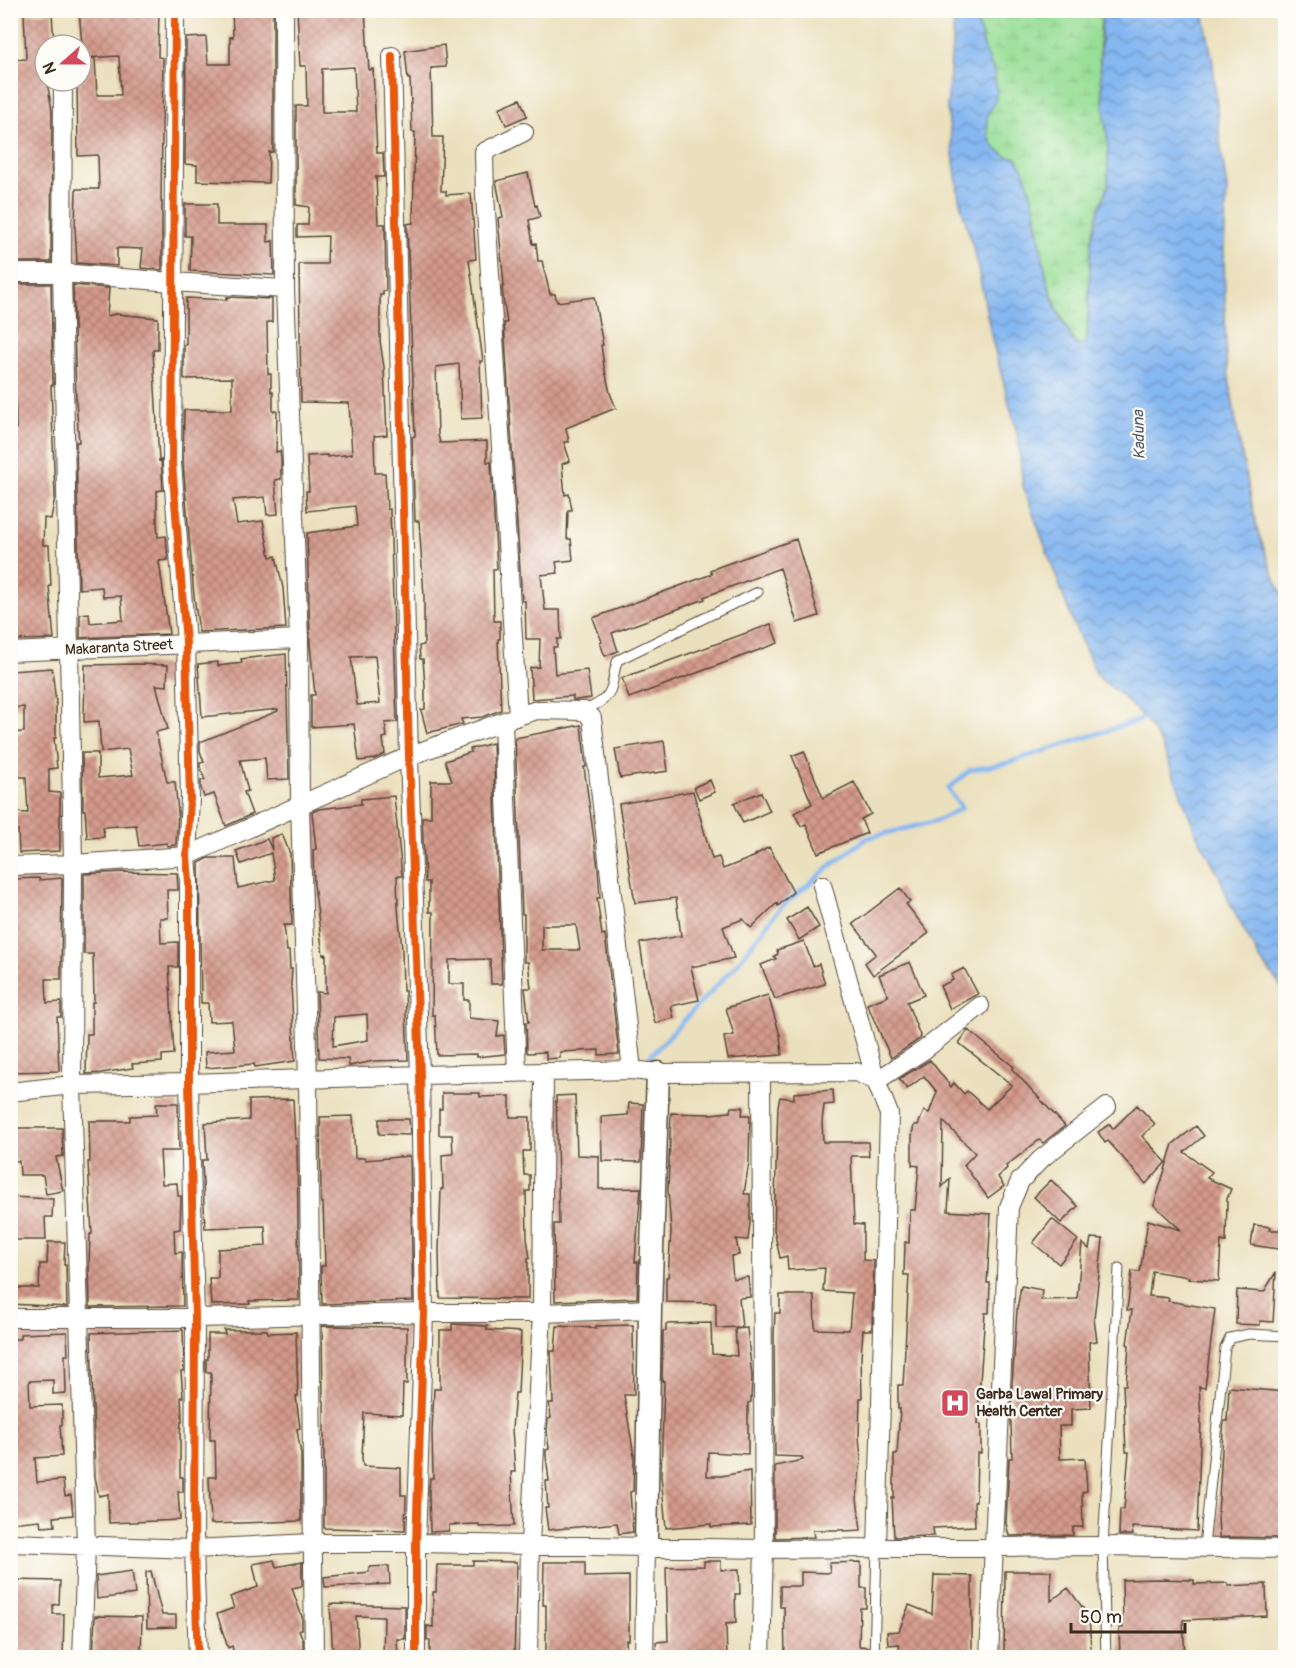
<svg xmlns="http://www.w3.org/2000/svg" width="1296" height="1668" viewBox="0 0 1296 1668" font-family="Pangolin,sans-serif">
<style>
.wetland{fill:url(#wetland-marsh);stroke:#6a845b;stroke-width:1.5}
.water{fill:url(#water-waves);stroke:#607088;stroke-width:1.5}
.lines{fill:none;stroke-linecap:round;stroke-linejoin:round}
.stream{stroke:#85b7f1;stroke-width:4.5}
.building{fill:url(#building-cross-hatch);fill-rule:evenodd}
.service-casing{stroke:#554536;stroke-width:11}
.minor-casing{stroke:#554536;stroke-width:20}
.tertiary-casing{stroke:#554536;stroke-width:25}
.service{stroke:#fff;stroke-width:9}
.minor{stroke:#fff;stroke-width:18}
.tertiary{stroke:#fff;stroke-width:22}
.cycleway-casing{stroke:#fdfcf7;stroke-width:11}
.cycleway{stroke:#e8590c;stroke-width:8}
.labels{text-anchor:middle;stroke-width:4.5;stroke-linejoin:round;paint-order:stroke}
.street-label{font-size:15px;fill:#3b2a1e;stroke:#fdfcf7}
.poi-label{font-size:15px;font-weight:bold;fill:#3b2a1e;stroke:#fdfcf7;text-anchor:start}
.water-label{font-size:16px;font-style:italic;fill:#555b68;stroke:#fdfcf7}
</style>
<defs>
<pattern id="wetland-marsh" width="20" height="14" patternUnits="userSpaceOnUse" patternTransform="scale(1.5)"><rect width="20" height="14" fill="#99df98"/><path d="M1 5h8M5 5V1M11 12h8M15 12V8" fill="none" stroke="#85c083"/></pattern>
<pattern id="water-waves" width="16" height="10" patternUnits="userSpaceOnUse" patternTransform="scale(1.5)"><rect width="16" height="10" fill="#85b7f1"/><path d="M0 5q4-4 8 0t8 0" fill="none" stroke="#6e95c3"/></pattern>
<pattern id="building-cross-hatch" width="8" height="8" patternUnits="userSpaceOnUse" patternTransform="scale(1.5)"><rect width="8" height="8" fill="#d49a8c"/><path d="M0 0l8 8M0 8l8-8" fill="none" stroke="#ad7e72"/></pattern>
</defs>
<rect width="100%" height="100%" fill="#fdfcf7"/>
<filter id="ink" filterUnits="userSpaceOnUse"><feTurbulence type="fractalNoise" baseFrequency=".0167" numOctaves="2"/><feDisplacementMap in="SourceGraphic" scale="12" xChannelSelector="R" yChannelSelector="G"/><feConvolveMatrix kernelMatrix="1 2 1 2 8 2 1 2 1" color-interpolation-filters="sRGB"/></filter>
<filter id="wash" filterUnits="userSpaceOnUse"><feTurbulence type="fractalNoise" baseFrequency=".008" numOctaves="4" result="noise"/><feDisplacementMap in="SourceGraphic" scale="24" xChannelSelector="R" yChannelSelector="G"/><feGaussianBlur stdDeviation="1.35" result="paint"/><feColorMatrix in="noise" values="0 0 0 0 0 0 0 0 0 0 0 0 0 0 0 0 0 1.4 0 .05"/><feComposite in="paint" operator="in"/></filter>
<g filter="url(#wash)">
<rect width="100%" height="100%" fill="#ebe0bd"/>
<path class="wetland" d="M974,11H1102C1093,68 1112,127 1108,185C1107,195 1100,204 1098,215C1090,257 1088,300 1087,343L1077,346C1064,324 1051,299 1046,274C1037,235 1037,193 1017,158L1006,156L994,147L988,135L987,116L995,103L994,71L986,54Z"/>
<path class="water" d="M955,10L974,11L986,54L994,71L997,91L995,103L987,116L988,135L994,147L1006,156L1017,158C1037,193 1037,235 1046,274C1051,299 1063,325 1077,346L1087,343L1091,242L1098,212L1108,187V147L1100,66L1102,11H1204V17L1213,62L1220,142L1227,189L1224,249L1226,359L1238,435L1257,529L1273,574L1285,600V992L1260,959L1231,906L1218,873L1196,833L1162,745L1145,719L1121,695L1098,677L1074,625L1023,486L1018,437L992,339L976,258L959,198L947,108Z"/>
<g class="lines">
<path class="stream" d="M640,1067L736,965L780,908L834,863L867,838L936,821L962,808L948,789L970,770L1007,763L1149,717"/>
</g>
<g id="blocks">
<path class="building" d="M79,10H159L158,57L163,58L161,202H162V270L141,268L143,249L117,248V266L77,263L75,227L76,189H99L98,155L78,156L77,81H81V59L95,58L97,95H121L119,56L83,58Z
M232,10H273V152H269L268,183L197,181V165L185,164L186,38L206,37L208,64H230V37H233Z
M297,10H365L369,70L373,69L377,153H383L384,177H376L378,224H385L386,291H383V295H380V341L384,367L387,435L374,436L375,473H385L387,509H390L397,722L385,723L387,737L383,738L385,754L375,759L359,761L354,724L311,727V695H315L310,644L307,533L357,526L355,506L307,511L306,491H309L307,456L327,455V457L352,454L349,403L301,402L299,264H327L328,236L297,237V225H308L309,207L296,205V106H307L306,66H300ZM354,67L356,112H322V69ZM375,656L380,703L357,705L351,657Z
M52,12L54,45H45V81H47L52,111L51,262H10L11,223H17V178H11L12,153H14L13,112H10V90L12,84L11,60L26,59L24,14Z
M444,45L446,67L431,68L433,137H443L441,191H446V195L471,193L476,259L469,260L483,361H480L482,418L461,419L459,364L436,367L438,435L440,443L487,441V462H491L497,569H493L494,621H500V639H498L501,710L482,717L461,719L463,724L427,733L421,710L425,709V686L423,659H420L419,646L424,645V596L419,521H415L412,437L415,436L407,224L413,223L415,132H412L410,79H408L405,51Z
M520,99L527,116L506,125L499,108Z
M528,173L535,206L537,205L540,217L529,220L533,244L536,243L538,261H542L550,294H555L557,302L594,297L603,345H601L604,366L610,393L616,408L566,428L569,442H564L570,461L562,464L565,495L569,494L572,510H568L567,539H571L573,560L556,562L558,573L541,575L545,610H560L561,639H557V647H553L555,674L587,670L591,698L576,700H573V696L532,699L530,668L539,667L540,639H526L525,601H522L504,323H507L503,298L502,287L504,286L498,218L503,217L496,181Z
M185,204H217V225H268V242L273,241L274,275L190,271L191,236H185Z
M13,284H51L53,385H51L55,497L51,519L44,518L43,545H49L51,586H49L54,639L15,640L14,600H11V572H14L11,535L13,513H10L13,494H10L12,429H16L15,384H12Z
M73,285L109,288L107,316L116,314L158,318V350H153L159,461L161,460L163,490L157,491V523L158,537L166,536L168,560L159,561L169,634L80,638V614L89,613L90,623L123,620L121,596L103,597L102,587L79,589L76,442H79L76,400Z
M227,297L272,299V322H267L268,374H271V392H273V411H277L276,452L280,451L281,459V479L275,480L278,514L267,515L265,497L233,500L237,524L263,521L270,557L276,556L283,588L286,628L199,632L194,596L183,463L184,410H232V378L184,379V345H186V298L227,300Z
M796,539L819,616L797,623L780,568L704,597L705,599L612,633L618,651L605,656L600,643L602,642L593,618L712,574L710,570Z
M771,624L778,643L629,698L622,678Z
M286,654L289,779L267,780L265,758L240,760L248,791L244,792L252,814L226,826L214,794L204,797L201,788V780H205L200,767V763L204,762L200,751V742L278,711V709L202,717L198,664L218,662V666L242,663L241,659Z
M137,664L168,665L167,686L156,685L168,729L156,732L167,782H175L178,812L176,845L167,846V843L139,846L136,825L103,827L104,837L87,838L85,810H83L82,753H98V778L133,775L128,749L101,752L99,721L84,722L85,665Z
M52,668L56,703V738H54L57,768L49,769V792L60,793V851L19,853L18,830H10V812L28,813L26,777H15V754H14L11,733L24,732V707L10,708L11,671Z
M581,725L586,767H584L598,868L600,898H597L602,935L605,934L619,1054L599,1055V1050L560,1052V1058L546,1059V1052L528,1053L527,1051L526,1022H529L525,988H531L528,962H524V914H522L515,738ZM542,925H576L580,950H542Z
M664,741L668,771L620,778L615,749Z
M493,743L502,984H491L490,959L449,960V984H464V1000H469V1018L499,1021L497,1036L504,1035L505,1054L477,1057V1054L437,1055L435,1015H432L433,912H429V882H425L422,817H431V781H452L445,761L471,752L470,749Z
M804,751L823,798L854,782L871,814L861,819L867,833L818,853L806,824L801,826L794,813L812,804L792,756Z
M710,780L715,792L699,799L694,787Z
M693,791L712,859L719,857L723,869L756,856L755,855L769,847L793,892L778,906L777,903L751,928L743,919L723,927L734,958L691,967L699,1000L671,1006L674,1018L655,1023L647,991L640,943L681,936L676,898L635,903L619,804Z
M761,792L770,811L743,823L734,803Z
M394,796L402,876H397L398,908L402,949L403,991H405L408,1060L374,1061L349,1066L348,1059L319,1058L317,992L326,993V954L323,955L314,884L313,850L316,849L312,812L319,809L361,804V799ZM367,1014L368,1040L333,1046L334,1017Z
M282,834L290,854L292,925H284L287,951H289L290,969H292L291,984L295,1061L255,1067L254,1064L206,1068L205,1052L235,1050L232,1021L209,1022L208,1003H201L199,863L209,858H235L238,888L275,880L271,853L241,864L236,851L267,839L272,850L271,838Z
M124,872L177,873L178,890H167L168,918H160L161,943L178,942V967H169L174,1054L162,1055V1062L132,1064L133,1068L101,1073L86,1074L87,1034H92V1002H94L93,954H84V874Z
M39,878V880L62,878L61,979H46L47,1003L61,1002V1017H57L59,1071L10,1072L12,879Z
M900,888L910,902L906,904L929,933L873,975L865,963L876,954L853,924Z
M807,907L819,927L799,940L787,920Z
M804,941L813,966L819,964L825,984L775,999L761,965L776,959L774,956L778,954L777,950Z
M910,962L924,995L907,1002L921,1038L891,1058L867,1004L888,996L879,975Z
M964,968L978,994L950,1009L940,986L953,980L951,975Z
M768,995L780,1035L782,1055L728,1059L724,1037L734,1035L726,1008Z
M968,1030L1014,1067L1012,1069L1065,1126L1043,1143L1040,1140L1038,1141L1006,1166L1007,1168L998,1177L1004,1186L988,1198L964,1165L975,1153L943,1121L942,1187L950,1179L948,1211L991,1214L987,1283H990L989,1313H985L980,1382L978,1424H981V1453H977L976,1502H974L975,1526L933,1528L934,1536L894,1537L892,1498H894V1454H897L900,1409H898V1385H903L909,1275H904L905,1242L909,1243L910,1210H915L919,1166L912,1165V1135L914,1125H918L924,1111L929,1113L937,1092L924,1076L907,1089L899,1079L930,1060L951,1087L954,1083L964,1094L967,1091L987,1109L1012,1085L959,1043Z
M833,1090L834,1104L824,1105L822,1122L823,1142H868L869,1156H851L854,1224L863,1225V1260L874,1261L872,1330H863L861,1357L862,1398H860L859,1437L861,1459L857,1498L861,1530L844,1531V1530H813L814,1537L775,1538V1466L803,1460L802,1457L775,1456L774,1335L775,1313H780V1295H814L815,1329L849,1330L852,1293L823,1291L825,1268L788,1270L787,1256L780,1258L774,1230L778,1106L780,1097L794,1099V1093Z
M442,1093H480V1097L510,1096V1117H530V1151H523L524,1175H530V1191H526L527,1238L530,1258H528V1299L440,1298L439,1250L441,1189H443L442,1155L453,1154L452,1135H439V1109H442Z
M575,1095L577,1155L599,1156V1189L641,1188L635,1262H638L637,1298L555,1301L554,1224H559L556,1096Z
M293,1099L295,1139H297L299,1300L249,1301L250,1304L211,1305L209,1278H218V1249L266,1246L265,1226L205,1228L202,1160H207L205,1123L249,1120V1100Z
M156,1103H178L179,1151H160L162,1184L177,1183L178,1196H181L180,1229L174,1230L175,1253L182,1252L183,1306L90,1307L89,1266L90,1234H92L88,1162H90L89,1121H130V1116L157,1115Z
M629,1103L643,1104L641,1162L602,1161L601,1117L628,1115Z
M1137,1105L1155,1124L1142,1136L1166,1162L1146,1184L1108,1141L1105,1143L1098,1132L1110,1124L1113,1129Z
M731,1107H743L742,1115H750L749,1162L744,1194H750V1222L748,1240L736,1239L739,1255L731,1256L733,1279L748,1277L750,1297L739,1298L742,1327L716,1328V1303L666,1302V1277H668L671,1231L668,1190L671,1113L710,1114L730,1112Z
M353,1116L355,1158H365V1160L410,1156L413,1301L322,1304L321,1266H325L323,1203H321L320,1117Z
M379,1119H409L410,1135L379,1134Z
M1196,1126L1204,1136L1184,1152L1212,1172L1207,1178L1231,1189L1227,1199L1226,1242L1221,1241L1219,1281L1188,1279L1189,1277L1152,1271L1149,1296L1169,1298L1168,1301L1215,1309L1205,1388L1199,1387L1201,1419L1197,1531L1132,1527L1133,1535H1119L1120,1509H1124L1129,1452H1126L1123,1385H1126L1129,1345L1127,1344L1132,1310H1127L1132,1271L1140,1272L1148,1220L1181,1230L1154,1205L1173,1144Z
M10,1128H62L63,1156L56,1157L63,1191L46,1194L43,1175H20L19,1161H10Z
M1051,1180L1078,1206L1061,1223L1034,1197Z
M10,1197L53,1199L52,1217H45L46,1240H10Z
M1052,1219L1078,1240L1059,1264L1033,1243Z
M1254,1225L1271,1227L1270,1230H1286V1250L1251,1245Z
M1091,1238L1103,1239L1094,1319L1097,1341L1089,1342L1091,1408L1071,1409V1426H1059L1060,1459L1085,1458L1087,1491L1082,1492L1083,1527H1073V1535L1009,1536L1006,1523L1009,1458H1012L1011,1420L1012,1386L1017,1310L1021,1286L1042,1290L1041,1300L1077,1299L1082,1243L1089,1249Z
M48,1242H65L64,1265H66L67,1307L10,1304V1288H39L40,1264H47Z
M1276,1272L1273,1322L1260,1321V1325L1236,1324L1237,1290L1264,1292Z
M711,1323L712,1354L737,1356L735,1329L747,1328L752,1376L751,1402L748,1403V1454L708,1452L707,1476H721L750,1471L751,1525L711,1527V1524L666,1528L661,1476L664,1381H662L663,1331H666V1324Z
M452,1324L487,1326V1330L521,1332L518,1393H515L512,1429L515,1472H511L514,1526L479,1527V1524L449,1525V1531L430,1532L429,1491L430,1478H433L432,1432L434,1389H440V1330H452Z
M633,1325L634,1395H624L634,1456L633,1491L630,1492L633,1532L619,1534L617,1523L548,1530L545,1508H548L546,1481H549L546,1456V1450L549,1449L547,1431L548,1419L551,1418L549,1403H553L551,1351H555L557,1326L596,1328V1326Z
M322,1326L407,1327V1384H403L402,1415L364,1413L362,1458L363,1466L401,1468V1495H406L405,1530L324,1528V1401L323,1400Z
M183,1330L184,1371H181L183,1397H181L182,1422H181L180,1436V1477H183V1492H178L180,1520L109,1523L108,1494L99,1496L95,1477L91,1333Z
M224,1330H267L268,1333L296,1332L298,1396H296L300,1428L297,1429L301,1455V1521L211,1524L209,1477H216L215,1440H210L211,1372H206V1359H208V1334H225Z
M67,1332L68,1355H65L66,1393L53,1394V1380L29,1381L30,1406L62,1405V1425H60L62,1456L35,1458L37,1482L63,1480L65,1496L71,1495L73,1515L54,1517L55,1526L41,1527L40,1520L10,1523V1339H20V1334Z
M1229,1387L1286,1392V1538L1219,1537L1218,1515L1223,1433L1224,1421H1227Z
M274,1560L276,1567L302,1562V1586L292,1588L302,1617V1629L299,1630L303,1640V1658H235L232,1646L228,1648L217,1614L234,1608L230,1597L258,1587L253,1564Z
M473,1561L517,1562L514,1658H501V1653H469V1658H430V1640H427V1626L433,1627V1592H436L437,1565H473Z
M704,1561H721V1570L739,1569L740,1594H735L736,1623L726,1624L727,1658H706L705,1653L679,1655V1658H657L656,1642L668,1641L666,1567L704,1566Z
M544,1562H585V1577L629,1576V1640H626L627,1658H546V1605H543Z
M861,1562V1588H866V1608H860L859,1646L868,1647L867,1658H826V1656L785,1658L784,1607H780V1586H801V1572L830,1573L829,1563Z
M389,1566L390,1584L325,1587L324,1577L369,1572V1567Z
M132,1571L135,1594L97,1599L96,1576Z
M151,1571L162,1615H176V1627L147,1628L146,1572Z
M1005,1571H1051V1601L1068,1588L1089,1616L1091,1649H1089L1090,1658H1004Z
M934,1575L972,1576V1658H900L899,1644L888,1645L887,1632L899,1631L909,1605L932,1614Z
M1158,1579L1194,1580V1584L1228,1583V1586L1266,1584L1267,1616L1183,1620L1185,1658H1120L1119,1628H1123L1122,1580Z
M10,1580L60,1581L59,1604L53,1605V1614H64L63,1658H13V1631H10Z
M330,1604L405,1606V1639H397L398,1658H383L384,1617L356,1616L359,1658H333Z
M95,1616L142,1617L141,1658H93Z"/>
</g>
</g>
<g filter="url(#ink)">
<use href="#blocks" fill-opacity="0" stroke="#554536" stroke-width="1.5"/>
<g class="lines">
<g class="service-casing">
<path id="service" d="M584,711C590,707 600,704 605,698C615,689 612,672 618,660L758,592
M1204,1546L1225,1348L1230,1338L1249,1334L1286,1336
M874,1658L877,1547
M1106,1658L1103,1546L1119,1268"/>
</g>
<g class="minor-casing">
<path id="minor" d="M175,10L172,463L186,643L190,798L187,856L189,882V1083L195,1318L194,1549L198,1658
M284,10L285,289L299,639L300,805L308,1080L314,1658
M392,56L409,756L420,1075L424,1313L416,1543V1658
M63,81L62,273L73,864L72,1085L86,1546L82,1658
M10,273H62L172,282L285,289
M10,652L299,639
M518,716L485,195L484,152L524,132
M503,723L517,1073
M10,866L73,864L187,856L409,756L518,716L537,710L584,711L592,718L632,1070
M822,885L876,1081L889,1114L877,1547
M876,1081L924,1050L980,1006
M10,1092L72,1085L189,1083L420,1075L632,1070L658,1073L856,1072L876,1081
M10,1318H195L424,1313H542L650,1309
M10,1543L194,1549L312,1543H416L764,1549L1103,1546L1286,1549
M528,1658L530,1544L542,1313L544,1072
M644,1658L646,1546
M761,1658L764,1549L761,1072
M989,1658L1009,1207L1020,1181L1041,1159L1107,1107"/>
</g>
<g class="tertiary-casing">
<path id="tertiary" d="M646,1546L650,1309L658,1073"/>
</g>
<use href="#service" class="service"/>
<use href="#minor" class="minor"/>
<use href="#tertiary" class="tertiary"/>
<g class="cycleway-casing">
<path id="cycleway" d="M175,10L172,463L186,643L190,798L187,856L189,882V1083L195,1318L194,1549L198,1658
M392,56L409,756L420,1075L424,1313L416,1543V1658"/>
</g>
<use href="#cycleway" class="cycleway"/>
</g>
</g>
<defs>
<g id="hospital-square" transform="scale(1.5)"><rect x="-9" y="-9" width="18" height="18" rx="4" fill="#d1495b" stroke="#fdfcf7"/><path d="M-5-5h3v3.5h4V-5h3V5h-3V1.5h-4V5h-3Z" fill="#fff"/></g>
</defs>
<g fill-rule="evenodd">
<use href="#hospital-square" x="955" y="1403"/>
</g>
<g class="labels">
<g class="street-label">
<text transform="translate(119 647) rotate(-3)" y="5">Makaranta Street</text>
</g>
<g class="poi-label">
<text x="976" y="1399">Garba Lawal Primary<tspan x="976" dy="17">Health Center</tspan></text>
</g>
<g class="water-label">
<text transform="translate(1138 435) rotate(-92)" y="6">Kaduna</text>
</g>
</g>
<rect width="1296" height="1668" fill="none" stroke="#fdfcf7" stroke-width="36"/>
<g transform="translate(63 63) rotate(249)"><circle r="28" fill="#fdfcf7" stroke="#afa8a0" stroke-width="1.5"/>
<path d="M0-4.5L10 22L0 15L-10 22Z" fill="#d1495b"/>
<text y="-9" font-size="16" font-weight="bold" text-anchor="middle" fill="#3b2a1e">N</text>
</g>
<path d="M1071 1623v9h114v-9" fill="none" stroke="#3b2a1e" stroke-width="3"/>
<text x="1080" y="1623" font-size="18" fill="#3b2a1e" stroke="#fdfcf7" stroke-width="4.5" paint-order="stroke">50 m</text>
</svg>
